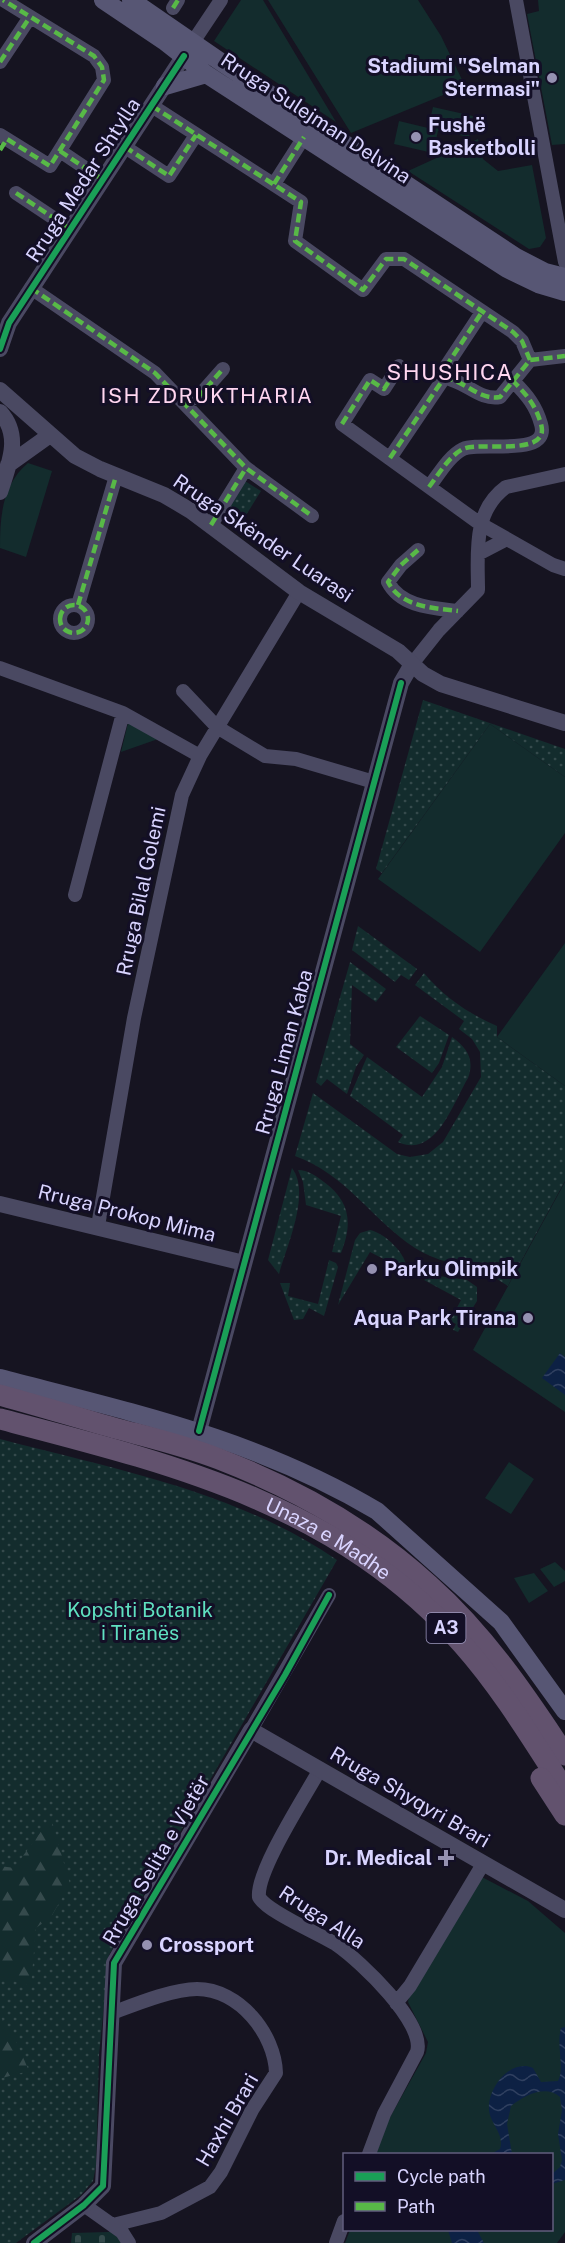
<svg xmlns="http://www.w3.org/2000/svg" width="565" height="2243" viewBox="0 0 565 2243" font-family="'Public Sans',sans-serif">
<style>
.grass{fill:url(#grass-dots)}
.forest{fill:url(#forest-firs)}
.cemetery{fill:url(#cemetery-stones)}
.park{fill:#132c2d}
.water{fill:url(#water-waves)}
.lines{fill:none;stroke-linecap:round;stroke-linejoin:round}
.minor{stroke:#4a4962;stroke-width:14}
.tertiary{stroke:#4a4962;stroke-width:16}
.secondary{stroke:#575674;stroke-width:18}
.trunk{stroke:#62526e;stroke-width:21}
.quiet{stroke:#58b947;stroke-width:4.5;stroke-dasharray:9 4.5;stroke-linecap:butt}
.cycleway-casing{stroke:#130f26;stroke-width:10}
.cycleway{stroke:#1a9f57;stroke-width:6}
.poi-dot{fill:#9591b1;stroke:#130f26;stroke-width:2}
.labels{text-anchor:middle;stroke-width:6;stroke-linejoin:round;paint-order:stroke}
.shield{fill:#130f26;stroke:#9e99be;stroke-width:1.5}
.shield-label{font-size:18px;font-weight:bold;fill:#d9d4ff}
.poi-label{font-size:20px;font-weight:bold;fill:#d9d4ff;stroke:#130f26;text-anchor:end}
.street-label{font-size:20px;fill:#d9d4ff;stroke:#130f26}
.park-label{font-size:20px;fill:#5fe0c0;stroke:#130f26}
.neighbourhood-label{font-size:21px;letter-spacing:1.5px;fill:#ffd6f0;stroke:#130f26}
.quarter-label{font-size:22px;letter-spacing:1.5px;fill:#ffd6f0;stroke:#130f26}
</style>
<defs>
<pattern id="grass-dots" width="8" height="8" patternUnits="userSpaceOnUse" patternTransform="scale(1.5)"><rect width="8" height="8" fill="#132c2d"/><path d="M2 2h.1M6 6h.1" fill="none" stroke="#354a4c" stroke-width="1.8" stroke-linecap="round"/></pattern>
<pattern id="forest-firs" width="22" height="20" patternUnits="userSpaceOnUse" patternTransform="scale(1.5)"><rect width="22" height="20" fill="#132c2d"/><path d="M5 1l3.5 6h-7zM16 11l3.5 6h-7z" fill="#354a4c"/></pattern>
<pattern id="cemetery-stones" width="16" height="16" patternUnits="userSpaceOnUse" patternTransform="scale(1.5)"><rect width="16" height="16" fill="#132c2d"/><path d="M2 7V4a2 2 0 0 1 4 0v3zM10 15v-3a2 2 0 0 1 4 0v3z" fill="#354a4c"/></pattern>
<pattern id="water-waves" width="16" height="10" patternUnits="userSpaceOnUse" patternTransform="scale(1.5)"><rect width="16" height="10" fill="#0d2144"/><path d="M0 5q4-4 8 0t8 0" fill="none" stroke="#304060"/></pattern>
</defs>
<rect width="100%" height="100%" fill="#161421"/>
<path class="grass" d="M245,481L261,491L243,520L227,510Z
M423,700L565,749V777L490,724L382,873L376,869Z
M358,926L417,969L409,980L401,975L395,982L352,950Z
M350,962L386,989L376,1002L352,985L350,1044L364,1055L356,1067L347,1094L327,1079L321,1086L316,1082Z
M424,973C444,997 469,1014 497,1026V1037L565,1086V1181L519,1265L507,1258L500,1271L512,1278L508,1286C500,1281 492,1275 484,1272C459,1264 437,1262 415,1248C371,1219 346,1174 295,1156L313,1093L397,1154L410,1157L428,1154L443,1142L481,1077L480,1052L472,1039L459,1029L464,1021L415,985Z
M420,1016L449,1035L439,1063L432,1073L396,1047Z
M452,1037C467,1048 475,1059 468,1078C453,1103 436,1159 398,1142L403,1135L350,1096L367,1057L422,1097L442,1067Z
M292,1168C311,1193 287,1245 279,1274L268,1260Z
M298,1170C308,1170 316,1176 324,1182C350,1201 353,1223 341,1253L332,1252L341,1216L306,1205L303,1182Z
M370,1230C385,1233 408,1255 407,1271L370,1252L338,1305L355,1240L360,1233Z
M329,1260L336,1263L338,1267L324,1316L309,1308L303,1319L294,1320L280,1283H290L288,1296L318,1304Z
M432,1275L467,1280L477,1287V1301L458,1332L453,1330L456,1324L450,1321L461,1300L424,1280Z
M0,1439C115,1469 238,1492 337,1560L109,1955L99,2055L96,2166L93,2181L81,2195L16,2243H0Z"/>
<path class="forest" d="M51,1818L70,1884L51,1917L36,1928L31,1986L0,1977V1866L14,1868Z
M0,2017L11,2030L29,2071L2,2078L0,2076Z"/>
<path class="cemetery" d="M111,2228L122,2243H71L72,2233L109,2232Z"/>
<path class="park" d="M241,0H263L336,122L214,41Z
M268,0H418L441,36L465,86L351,133Z
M538,0H565V144L552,145L527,14L539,11Z
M433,107L473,116L469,137L438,131L433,153L394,144L399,121L428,128Z
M478,139L483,159L498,171L532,165L546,238L540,247L529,249L408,171Z
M28,463L52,471L26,557L0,548C0,516 2,485 28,463Z
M128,723L158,739L121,752Z
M490,724L565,777V833L480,952L378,879Z
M565,943V1086L497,1037Z
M565,1182V1412L473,1350Z
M509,1462L534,1479L511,1514L485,1498Z
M555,1562L565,1571V1581L554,1587L540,1569Z
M534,1573L548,1591L529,1603L514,1578Z
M480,1876L528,1901L565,1933V2232L557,2243H345L350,2230H552V2154H376L389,2119L426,2053L428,2042L408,2002L409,1996Z"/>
<path class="water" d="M560,1353L565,1357V1395L542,1378Z
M565,2027V2180L552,2184V2174L560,2167L562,2160L558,2134L562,2110L560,2097C545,2084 524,2096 511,2106L507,2124L512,2154H491L500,2149C505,2134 490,2124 489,2110C487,2089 510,2058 533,2068L541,2082L558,2081C565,2068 556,2045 561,2028Z
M448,2230H477L484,2243H452Z"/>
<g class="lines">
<path class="minor" d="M516,0L565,262
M173,8L178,0
M193,42L221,0
M0,62L30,17
M152,106L301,202L295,241L363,290L386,259H404L513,332L522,341L530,360
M0,135L50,166L104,80L102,67L94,56L3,0
M125,147L169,176L196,135
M60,151L103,180
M274,184L304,137
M16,193L70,229
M31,288L155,373L246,468L312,516
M399,366L384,389L370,380L342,424L479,523L553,565L565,569
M444,378C465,380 479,401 500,397L530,360L565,356
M184,403L200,395L223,369
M390,458L444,378L445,368L482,312
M429,487C439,474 449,456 463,449C480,441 551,458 541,424C536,406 527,395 514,382
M211,525L246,468
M418,550L401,565L388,582C401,607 433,608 458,611
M478,554L507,539
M60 619a14 14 0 1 1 28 0a14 14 0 1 1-28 0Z
M78,605L116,476
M412,664L439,630L478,590C478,553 472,512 506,487L565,474
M0,668L123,713L200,756
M183,691L217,727L265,756L296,759L374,782
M75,895L123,713
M98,1226L134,1018L182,795L200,756L299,592
M251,1730L329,1595
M320,1769C306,1795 256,1871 259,1897C267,1912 320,1934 337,1945C360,1961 426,2023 417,2052L384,2114L369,2154
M396,2003L410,1986L483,1864
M112,2013C136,2004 173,1989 197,1989C239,1989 275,2034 276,2073L252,2110L221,2172L210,2187L161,2213L113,2225
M84,2205L122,2232L129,2243
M336,2243L344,2221"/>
<path class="tertiary" d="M0,349L9,323L191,45
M0,390L75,456L100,469L164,495L191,511L299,592L398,651L423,674L441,684L565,723
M0,412C22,436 9,464 0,492
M8,465L50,435
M0,1204L244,1263
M199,1431L401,683L412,664
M34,2243L84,2205L103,2186L114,1963L251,1730L565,1910"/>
<path class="secondary" d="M103,0L164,41L206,74L507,269L538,284L565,292
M131,0L218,60L516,257L545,272L565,277
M165,86L206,74
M0,1378C134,1413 256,1439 377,1511L501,1622L565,1711"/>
<g class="trunk">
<path d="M0,1395C40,1406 79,1418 118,1429C152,1438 186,1446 219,1459C294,1488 369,1530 429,1585C484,1634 525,1694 565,1755"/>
<path id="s1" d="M0,1419C173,1464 339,1504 463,1645C502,1689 533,1741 565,1790"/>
<path d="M541,1778L565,1815"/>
</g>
<path class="quiet" d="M173,8L178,0
M0,62L30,17
M152,106L301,202L295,241L363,290L386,259H404L513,332L522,341L530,360
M125,147L169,176L196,135
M0,150L7,139L50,166L104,80L102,67L94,56L3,0
M60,151L103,180
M274,184L304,137
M16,193L70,229
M31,288L155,373L246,468L312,516
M444,378C465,380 479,401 500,397L530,360L565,356
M184,403L200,395L223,369
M342,424L370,380L384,389L399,366
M390,458L444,378L445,368L482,312
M429,487C439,474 449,456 463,449C480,441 551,458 541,424C536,406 527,395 514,382
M211,525L246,468
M418,550L401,565L388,582C401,607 433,608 458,611
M60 619a14 14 0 1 1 28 0a14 14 0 1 1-28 0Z
M78,605L116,476"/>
<g class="cycleway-casing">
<path id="cycleway" d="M0,349L9,323L184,56
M199,1431L401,683
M34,2243L84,2205L103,2186L114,1963L285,1675L329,1595"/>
</g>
<use href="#cycleway" class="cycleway"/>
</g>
<g class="poi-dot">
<circle cx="552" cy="78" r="6"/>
<circle cx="416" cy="137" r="6"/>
<circle cx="372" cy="1269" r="6"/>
<circle cx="528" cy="1318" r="6"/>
<path d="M443 1849h6v6h6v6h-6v6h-6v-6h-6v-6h6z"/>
<circle cx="147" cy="1945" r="6"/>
</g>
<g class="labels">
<rect class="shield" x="426.5" y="1613" width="39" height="30" rx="4.5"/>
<g class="shield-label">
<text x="446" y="1634">A3</text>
</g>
<g class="poi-label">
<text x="540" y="73">Stadiumi "Selman<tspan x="540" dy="23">Stermasi"</tspan></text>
<text x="428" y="132" text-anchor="start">Fushë<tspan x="428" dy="23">Basketbolli</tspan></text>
<text x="384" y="1276" text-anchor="start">Parku Olimpik</text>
<text x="516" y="1325">Aqua Park Tirana</text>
<text x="432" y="1865">Dr. Medical</text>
<text x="159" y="1952" text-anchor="start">Crossport</text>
</g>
<g class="street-label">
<text transform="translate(316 118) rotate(33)" y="7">Rruga Sulejman Delvina</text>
<text transform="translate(83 180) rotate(-57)" y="7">Rruga Medar Shtylla</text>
<text transform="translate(263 538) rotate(34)" y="7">Rruga Skënder Luarasi</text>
<text transform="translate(141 891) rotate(-78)" y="7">Rruga Bilal Golemi</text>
<text transform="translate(284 1052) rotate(-75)" y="7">Rruga Liman Kaba</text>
<text transform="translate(127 1213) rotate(14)" y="7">Rruga Prokop Mima</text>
<text dy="7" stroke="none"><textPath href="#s1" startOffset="351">Unaza e Madhe</textPath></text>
<text transform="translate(410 1797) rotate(30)" y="7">Rruga Shyqyri Brari</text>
<text transform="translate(156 1860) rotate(-60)" y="7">Rruga Selita e Vjetër</text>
<text transform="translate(322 1917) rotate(33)" y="7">Rruga Alla</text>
<text transform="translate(227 2120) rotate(-60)" y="7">Haxhi Brari</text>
</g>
<g class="park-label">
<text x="140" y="1617">Kopshti Botanik<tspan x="140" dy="23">i Tiranës</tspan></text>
</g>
<g class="neighbourhood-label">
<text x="207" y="403">ISH ZDRUKTHARIA</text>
</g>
<g class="quarter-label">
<text x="450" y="380">SHUSHICA</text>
</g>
</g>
<rect x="343" y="2153" width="210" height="78" fill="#130f26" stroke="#625e7d" stroke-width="1.5"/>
<rect x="355" y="2172" width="30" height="9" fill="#1a9f57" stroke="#625e7d" stroke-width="1.5"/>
<text x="397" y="2183" font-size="18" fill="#d9d4ff">Cycle path</text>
<rect x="355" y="2202" width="30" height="9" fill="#58b947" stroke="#625e7d" stroke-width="1.5"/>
<text x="397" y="2213" font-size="18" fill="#d9d4ff">Path</text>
</svg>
